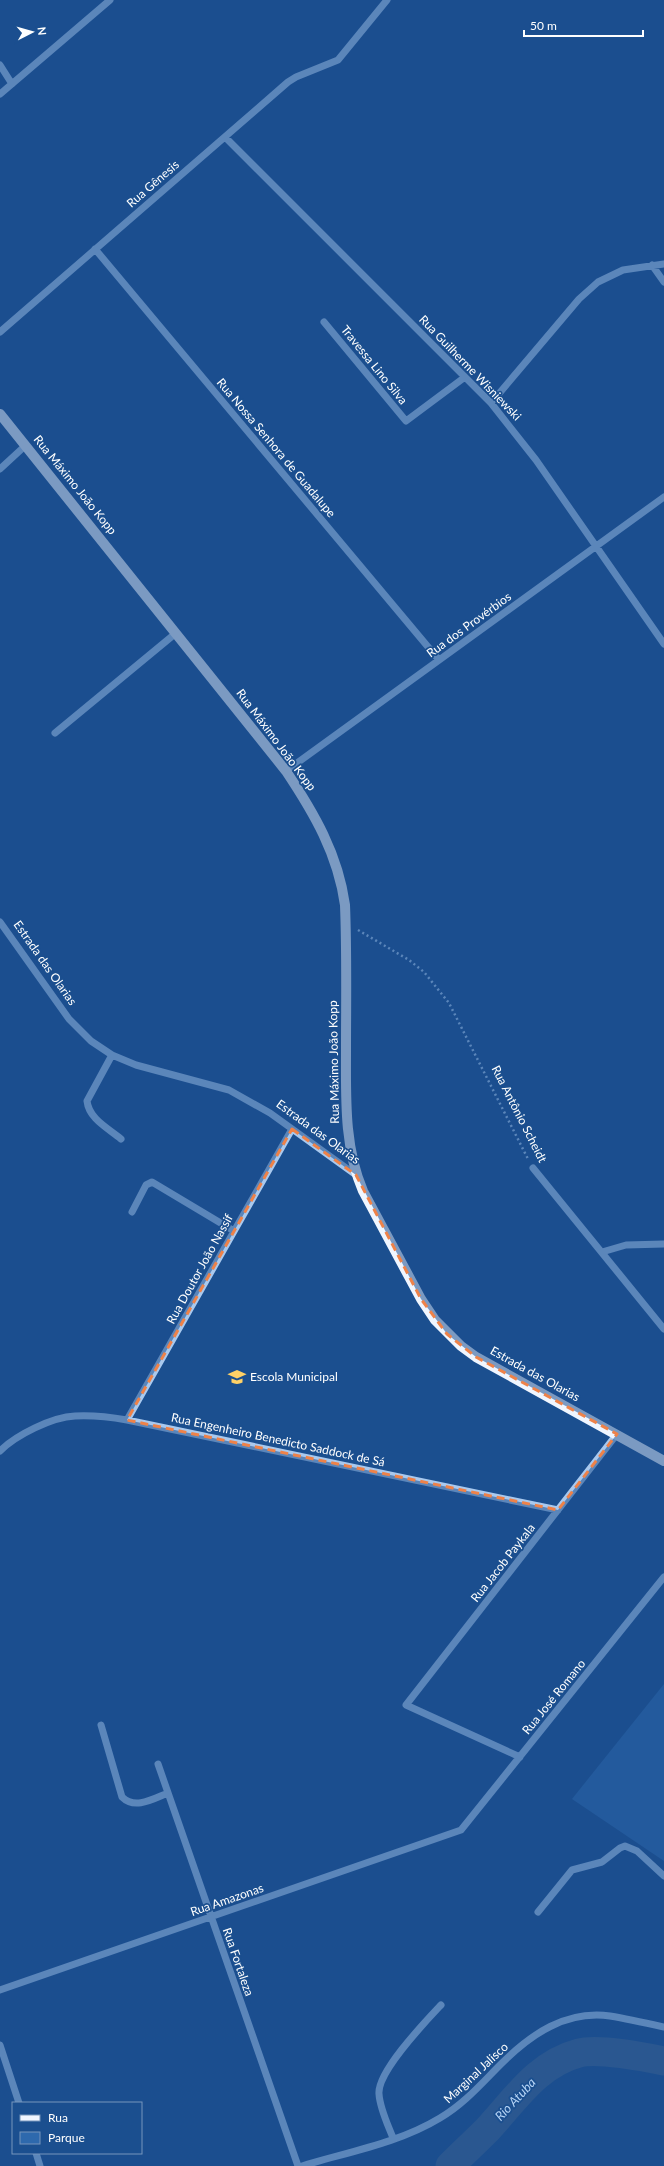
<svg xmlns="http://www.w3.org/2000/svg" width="664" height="2166" viewBox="0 0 664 2166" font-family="Lato,sans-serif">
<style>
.green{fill:#2e69ad}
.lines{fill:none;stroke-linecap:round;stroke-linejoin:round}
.river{stroke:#3c6290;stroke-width:29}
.path{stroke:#a9c9ee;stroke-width:2.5;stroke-dasharray:2 3;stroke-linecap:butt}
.minor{stroke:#a9c9ee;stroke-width:7}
.major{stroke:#f0f6ff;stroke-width:10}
.marked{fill:none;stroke:#ee8249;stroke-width:3;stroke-dasharray:8 5;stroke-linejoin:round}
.labels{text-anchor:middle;stroke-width:3.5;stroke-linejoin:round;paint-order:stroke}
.street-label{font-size:12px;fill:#fff;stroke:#1b4f8f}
.poi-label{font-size:12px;fill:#fff;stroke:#1b4f8f;text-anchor:start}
.water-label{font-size:13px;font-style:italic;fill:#b5d3f5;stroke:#1b4f8f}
</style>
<rect width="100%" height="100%" fill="#1b4f8f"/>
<path class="green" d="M664,1684V1861L572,1799Z"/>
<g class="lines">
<path class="river" d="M450,2166C462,2154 475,2142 487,2130C515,2100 537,2064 579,2053C597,2048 645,2057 664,2061"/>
<path class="path" d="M358,930L409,960L424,972L449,1003L528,1159"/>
<path class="minor" d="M0,65L12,84
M0,94L110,0
M225,137L491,403L536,460L664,644
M95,249L439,660
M652,265L664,282
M324,322L406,421L465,377
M0,332L288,82L296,77L338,60L387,0
M491,403L579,299L598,282L623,270L664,264
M0,469L26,445
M55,733L176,633
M286,771L664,497
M0,922L69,1019L91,1041L112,1055L136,1065L229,1090L270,1113L356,1175
M112,1055L87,1101C89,1119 108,1128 121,1139
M533,1168L664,1329
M132,1212L146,1185L152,1182L234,1231
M602,1252L626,1245L664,1244
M127,1420L292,1129
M0,1451C16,1435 52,1417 75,1416C93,1415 110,1417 127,1420L558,1510
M101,1725L122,1797C135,1810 153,1799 168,1793
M520,1757L406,1705L617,1434
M158,1764L298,2166
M538,1912L572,1870L602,1862L620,1848L625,1846L637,1851L664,1876
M0,1990L461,1830L664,1577
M0,2045L19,2103
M393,2138C388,2125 380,2109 379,2094C377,2072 425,2022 441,2005
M36,2153L40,2166
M302,2166C348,2152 399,2143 440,2118C464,2104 481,2084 501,2064C531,2034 566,2010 610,2016C628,2019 646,2023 664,2027"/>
<path class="major" d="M0,414L286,771C314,813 338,854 345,905C347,954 346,1002 346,1051C346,1098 344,1147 363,1191L421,1299L435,1320L461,1346L476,1357L664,1461"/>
</g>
<path d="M0 0H664V2166H0ZM292,1129L356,1175L421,1299L447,1334L476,1357L617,1434L558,1510L127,1420Z" fill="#1b4f8f" fill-opacity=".55" fill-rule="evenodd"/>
<path class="marked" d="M292,1129L356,1175L421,1299L447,1334L476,1357L617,1434L558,1510L127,1420Z"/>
<defs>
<g id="school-bare" transform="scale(1.38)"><path d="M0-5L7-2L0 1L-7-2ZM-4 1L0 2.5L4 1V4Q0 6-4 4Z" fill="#ffd166" stroke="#1b4f8f" stroke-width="2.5" paint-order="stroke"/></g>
</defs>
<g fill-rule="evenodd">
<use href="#school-bare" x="237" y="1377"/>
</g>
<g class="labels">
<g class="street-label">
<text transform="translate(153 184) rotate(-41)" y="4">Rua Gênesis</text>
<text transform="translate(374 365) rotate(51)" y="4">Travessa Lino Silva</text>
<text transform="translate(470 368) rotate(46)" y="4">Rua Guilherme Wisniewski</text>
<text transform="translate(276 448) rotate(50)" y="4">Rua Nossa Senhora de Guadalupe</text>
<text transform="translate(75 485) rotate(51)" y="4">Rua Máximo João Kopp</text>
<text transform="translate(469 625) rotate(-36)" y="4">Rua dos Provérbios</text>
<text transform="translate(276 740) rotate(53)" y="4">Rua Máximo João Kopp</text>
<text transform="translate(45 963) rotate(55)" y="4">Estrada das Olarias</text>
<text transform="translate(334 1062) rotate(-91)" y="4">Rua Máximo João Kopp</text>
<text transform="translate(519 1114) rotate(63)" y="4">Rua Antônio Scheidt</text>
<text transform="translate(318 1132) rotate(36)" y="4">Estrada das Olarias</text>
<text transform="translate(200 1269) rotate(-61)" y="4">Rua Doutor João Nassif</text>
<text transform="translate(535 1374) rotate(29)" y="4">Estrada das Olarias</text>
<text transform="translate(278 1440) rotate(12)" y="4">Rua Engenheiro Benedicto Saddock de Sá</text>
<text transform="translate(503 1563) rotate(-52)" y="4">Rua Jacob Paykala</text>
<text transform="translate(554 1697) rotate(-51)" y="4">Rua José Romano</text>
<text transform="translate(227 1900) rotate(-19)" y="4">Rua Amazonas</text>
<text transform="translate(238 1962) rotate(71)" y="4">Rua Fortaleza</text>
<text transform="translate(476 2073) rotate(-43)" y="4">Marginal Jalisco</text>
</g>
<g class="poi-label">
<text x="250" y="1381">Escola Municipal</text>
</g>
<g class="water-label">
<text transform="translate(515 2099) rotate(-47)" y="5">Rio Atuba</text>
</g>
</g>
<rect x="12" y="2102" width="130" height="52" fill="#1b4f8f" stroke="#7695bc"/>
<rect x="20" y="2115" width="20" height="6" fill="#f0f6ff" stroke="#7695bc"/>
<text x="48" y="2122" font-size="12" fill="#ffffff">Rua</text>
<rect x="20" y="2132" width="20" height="12" fill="#2e69ad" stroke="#7695bc"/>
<text x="48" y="2142" font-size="12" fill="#ffffff">Parque</text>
<g transform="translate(32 32) rotate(84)" stroke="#1b4f8f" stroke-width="3" paint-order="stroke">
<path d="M0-3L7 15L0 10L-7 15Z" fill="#ffffff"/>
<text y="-6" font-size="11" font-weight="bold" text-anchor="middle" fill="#ffffff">N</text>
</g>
<path d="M524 30v6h119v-6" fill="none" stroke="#ffffff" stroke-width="2"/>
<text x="530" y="30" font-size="12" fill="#ffffff" stroke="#1b4f8f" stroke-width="3" paint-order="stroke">50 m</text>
</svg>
